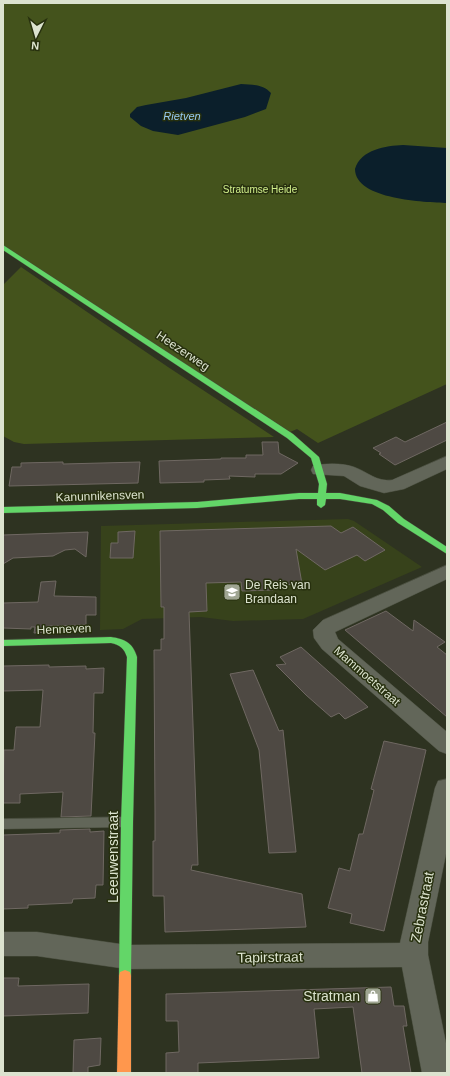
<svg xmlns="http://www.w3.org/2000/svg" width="450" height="1076" viewBox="0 0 450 1076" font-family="Helvetica,sans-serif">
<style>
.built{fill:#37421b}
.green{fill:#44531c}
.water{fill:#0b1f2b}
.building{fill:#4e4943;stroke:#6f6862}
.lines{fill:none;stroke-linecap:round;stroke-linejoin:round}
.lane-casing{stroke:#494e3e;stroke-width:1}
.street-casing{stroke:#494e3e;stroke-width:1}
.fast-casing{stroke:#494e3e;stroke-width:1}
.slow-casing{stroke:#494e3e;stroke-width:1}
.lane{fill:#626659;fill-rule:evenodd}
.street{fill:#626659;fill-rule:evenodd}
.fast{fill:#63d668;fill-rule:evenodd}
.slow{fill:#ff974d;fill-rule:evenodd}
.labels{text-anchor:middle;stroke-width:3;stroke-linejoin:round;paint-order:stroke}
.far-park-label{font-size:10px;fill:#d2f08c;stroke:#27300e}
.far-water-label{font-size:11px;font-style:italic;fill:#96c9f1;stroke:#27300e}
.street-label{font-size:12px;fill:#dce3cf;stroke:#27300e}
.poi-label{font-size:12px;fill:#dce3cf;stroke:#27300e;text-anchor:start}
.near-street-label{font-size:14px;fill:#dce3cf;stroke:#27300e}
.near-poi-label{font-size:14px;fill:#dce3cf;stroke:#27300e;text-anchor:end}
</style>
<rect width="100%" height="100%" fill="#2e3321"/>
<path class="built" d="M348,519L354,521L422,567L303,619L233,621L201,617L142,619L123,629L100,630L101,526Z"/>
<path class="green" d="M3,3H447V384L318,443L297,429L290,432L3,246Z
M21,267L168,367L274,437L24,444L14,442L3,436V285Z"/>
<path class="water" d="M241,84C253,85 263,84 271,93L266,109L245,117L178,135L153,131L141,126L130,117V114L137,107L146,105L186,98Z
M403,145L447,148V203C426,202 355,200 355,169C361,149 386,146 403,145Z"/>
<path class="building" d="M447,422V440L395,465L379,454L381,453L373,448L396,437L405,442Z
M262,442H278L279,453L298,463L281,474H255V477L229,476L230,479L204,480V482L160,483L159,461L221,459V458H246V455H263Z
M63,462V464L140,462L138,483L9,486L12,467H21V463Z
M331,526L341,533L353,527L385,550L365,561L357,555L325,570L296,549L302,584L272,585L273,590L242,591L241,582L206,583L207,611L189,612L198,865H192L191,870L302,894L306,927L165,932L164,896H153V841H155V813L154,650H161V639H164V607H161L160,531Z
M135,531L133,558H110L111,543H118V532Z
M88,532L86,557L75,549L65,550L53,556L13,558L3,564V535Z
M56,581L54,596L96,597V615H86V625L48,626L47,632L34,633L35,627H31V629L3,628V603L38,602L41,582Z
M386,611L413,631L414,620L445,642L437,647L447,655V717L345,630Z
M301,647L356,696L368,707L345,719L339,713L331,717L306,695L276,665L286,664L280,657Z
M49,665V667L86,666V669L104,668L103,693H94L93,733H95L91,816L61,817L63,792L20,794V803H3L4,750H14L16,727H40L43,690L3,691V666Z
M253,670L279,731L283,730L296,852L269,853L259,750L230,674Z
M384,741L426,750L384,931L350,923L352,914L328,908L339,868L350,871L359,834H363L374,790L371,789Z
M90,829V832L104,831L103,885H96L95,898L73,899L72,903L28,905V908L3,909V835L60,833V830Z
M3,978H19L18,986L89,984L88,1013L3,1016Z
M391,987L394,1006H404L407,1026H403L411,1073H362L353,1007L314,1009L319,1058L198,1063V1073H166V1053L179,1052L178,1021H166V994Z
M101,1038L100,1065L88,1067V1073H73L74,1040Z"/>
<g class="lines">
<g class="lane-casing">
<path id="lane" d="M125,817L130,819L131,822L130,825L125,827L3,829V819Z"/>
</g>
<g class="street-casing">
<path id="street" d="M447,456V469L404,489L384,493L360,486L344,476L313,474L311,470L313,466C325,463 343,463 354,467C368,472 376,482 392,480Z
M447,565V579L335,632L338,639L447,732V754L439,751L322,649L314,638L313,630L323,620Z
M447,779V849L428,942V955L447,1048V1073H422L402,967L127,969L37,956H3V932H37L127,945L400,943L435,788L438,781Z"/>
</g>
<g class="fast-casing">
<path id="fast" d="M3,245L293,434L319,457L327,484L326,493H340L377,500L389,506L404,519L447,547V554L398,523L383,510L372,504L340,499H326L325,505L321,508L317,505V499H299L197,508L3,513V507L197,502L299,493H318L319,484L311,458L287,438L3,250Z
M111,637C125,639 133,643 137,657L133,822L131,976L130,980L125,982L120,980L119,976L121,822L127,657C124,648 120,645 111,643L3,646V640Z"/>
</g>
<g class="slow-casing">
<path id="slow" d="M125,970L130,972L131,976V1073H117L119,976L120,972Z"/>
</g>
<use href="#lane" class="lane"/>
<use href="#street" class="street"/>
<use href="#fast" class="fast"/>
<use href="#slow" class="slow"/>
</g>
<defs>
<g id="school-square" transform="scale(0.9)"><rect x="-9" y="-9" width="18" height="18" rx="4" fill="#9fa592" stroke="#27300e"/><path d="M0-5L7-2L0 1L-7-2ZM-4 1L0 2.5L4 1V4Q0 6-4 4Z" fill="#fff"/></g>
<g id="shop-square" transform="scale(0.9)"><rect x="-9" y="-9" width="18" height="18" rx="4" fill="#9fa592" stroke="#27300e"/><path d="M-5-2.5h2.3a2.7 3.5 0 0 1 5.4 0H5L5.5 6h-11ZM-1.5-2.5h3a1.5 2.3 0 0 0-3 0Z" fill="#fff"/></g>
</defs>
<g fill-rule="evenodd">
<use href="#school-square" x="232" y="592"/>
<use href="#shop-square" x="373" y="996"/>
</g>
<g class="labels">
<g class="far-park-label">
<text x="260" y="193">Stratumse Heide</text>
</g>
<g class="far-water-label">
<text x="182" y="120">Rietven</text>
</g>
<g class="street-label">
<text transform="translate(183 351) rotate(34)" y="4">Heezerweg</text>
<text transform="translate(100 496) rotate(-2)" y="4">Kanunnikensven</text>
<text transform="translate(64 629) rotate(-2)" y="4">Henneven</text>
<text transform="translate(367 676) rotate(41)" y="4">Mammoetstraat</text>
</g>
<g class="poi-label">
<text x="245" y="589">De Reis van<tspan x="245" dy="14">Brandaan</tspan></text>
</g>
<g class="near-street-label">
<text transform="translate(113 857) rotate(-90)" y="5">Leeuwenstraat</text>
<text transform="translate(422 907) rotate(-79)" y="5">Zebrastraat</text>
<text transform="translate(270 957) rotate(-1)" y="5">Tapirstraat</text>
</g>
<g class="near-poi-label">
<text x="360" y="1001">Stratman</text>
</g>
</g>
<rect width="450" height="1076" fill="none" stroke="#dce3cf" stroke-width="8"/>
<g transform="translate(36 36) rotate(185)" stroke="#27300e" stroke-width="3" paint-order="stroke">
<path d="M0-3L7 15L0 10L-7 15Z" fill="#dce3cf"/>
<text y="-6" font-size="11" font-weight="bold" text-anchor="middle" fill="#dce3cf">N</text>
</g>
</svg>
